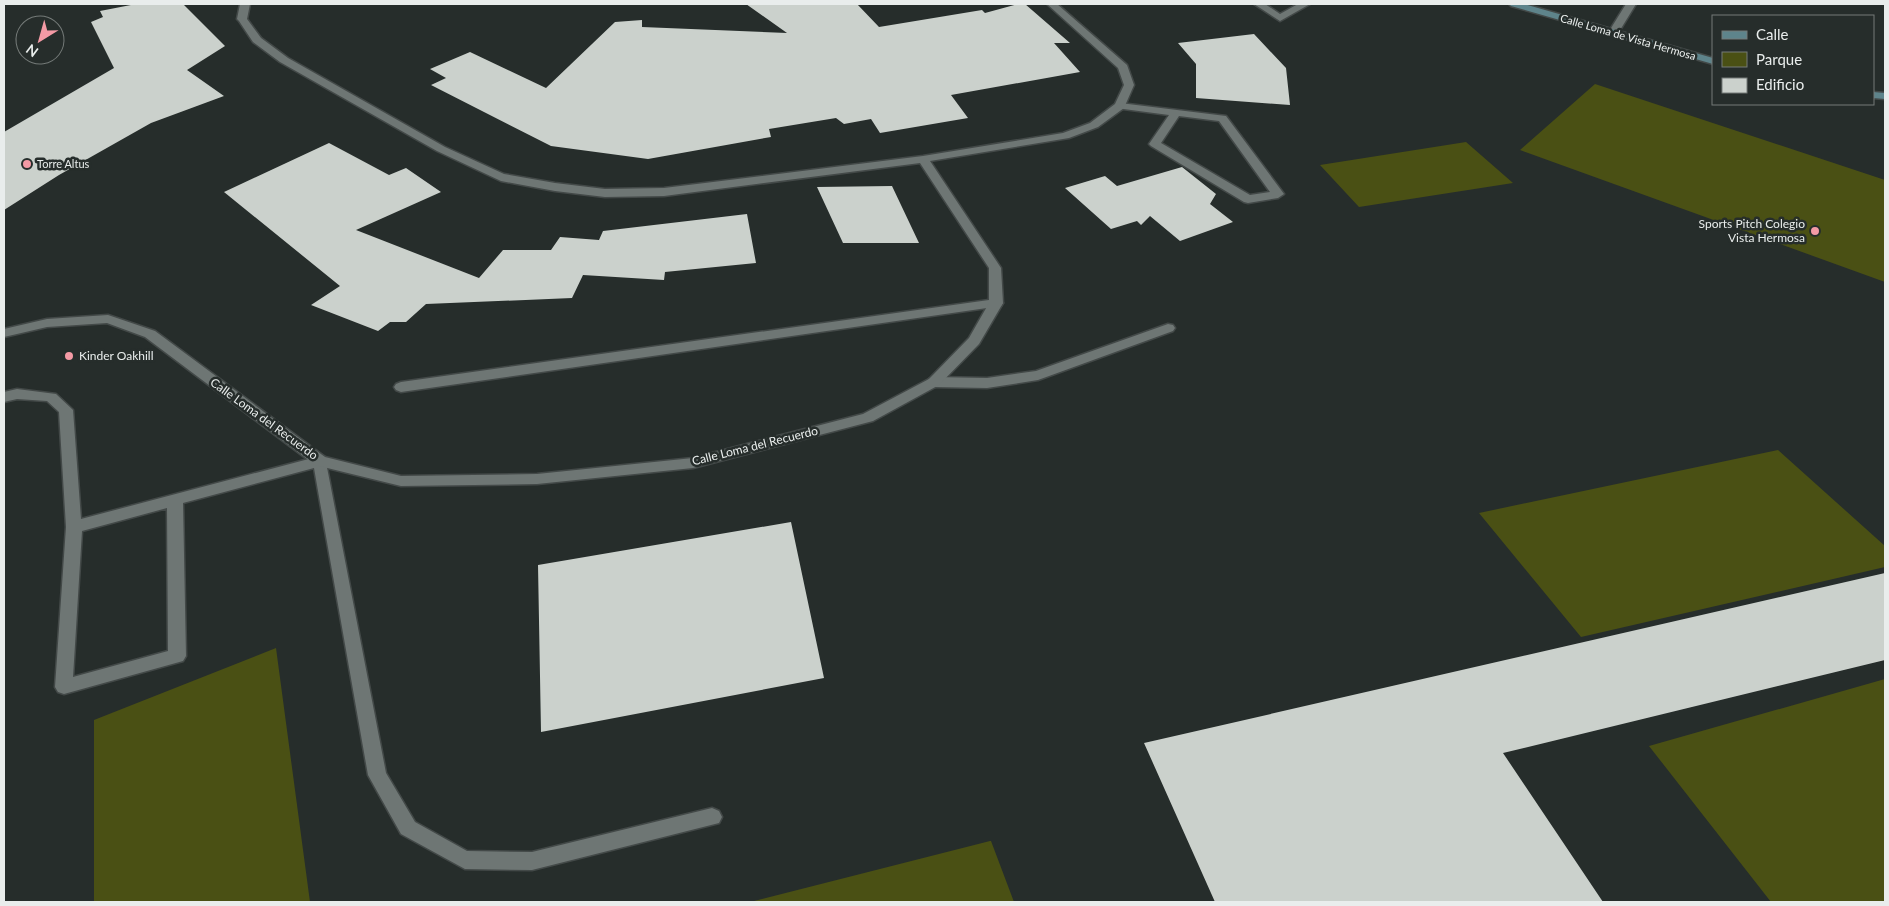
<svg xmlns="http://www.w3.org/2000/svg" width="1889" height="906" viewBox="0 0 1889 906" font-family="Lato,sans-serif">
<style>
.green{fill:#4a5014}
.building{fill:#cbd1cc}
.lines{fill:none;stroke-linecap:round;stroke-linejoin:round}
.lane-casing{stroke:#434948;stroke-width:3}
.street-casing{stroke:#434948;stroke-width:3}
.secondary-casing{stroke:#434948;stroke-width:3}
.lane{fill:#6e7674;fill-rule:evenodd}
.street{fill:#6e7674;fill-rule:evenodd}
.secondary{fill:#5e848b;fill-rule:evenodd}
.poi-dot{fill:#f49aa5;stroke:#262d2b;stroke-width:2}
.labels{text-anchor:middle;stroke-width:5;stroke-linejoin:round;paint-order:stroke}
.far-street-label{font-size:11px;fill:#e9edec;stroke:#262d2b}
.far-poi-label{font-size:11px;fill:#e9edec;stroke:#262d2b;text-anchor:start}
.poi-label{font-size:12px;fill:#e9edec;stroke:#262d2b;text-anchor:end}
.street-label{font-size:12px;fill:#e9edec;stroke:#262d2b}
</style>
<rect width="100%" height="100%" fill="#262d2b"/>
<path class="green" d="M1595,84L1885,180V282L1520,150Z
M1466,142L1513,183L1359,207L1320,165Z
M1778,450L1885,546V567L1581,637L1479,513Z
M276,648L310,902H94V720Z
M1885,679V902H1771L1649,746Z
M991,841L1014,902H750L990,841Z"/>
<path class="building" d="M136,4H183L225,46L187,70L224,96L151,123L59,175L4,210V132L114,68L91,22L103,17L100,11Z
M746,4H857L879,27L982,10L985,13L1018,4H1025L1070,43H1054L1080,72L951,95L968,118L880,133L871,119L844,124L836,118L769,129L771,137L648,159L551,146L431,85L446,78L430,69L470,52L546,88L615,22L642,20V27L787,33Z
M1254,34L1286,68L1290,105L1196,98V64L1178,43Z
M329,143L389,175L406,168L441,192L356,230L479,278L503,250H551L560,237L599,240L603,231L747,214L756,263L665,272L664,280L583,275L572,298L426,304L406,322H390L378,331L311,305L340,286L224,192Z
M1182,167L1216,194L1210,204L1233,222L1180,241L1150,216L1141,225L1137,221L1111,229L1065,188L1105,176L1117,186Z
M892,186L919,243H843L817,187Z
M791,522L824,678L541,732L538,565Z
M1885,573V660L1503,753L1603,902H1215L1144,743Z"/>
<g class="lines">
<g class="lane-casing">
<path id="lane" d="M1254,4H1265L1280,14L1298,4H1310L1280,21Z
M1626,4H1636L1617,35H1609L1608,33Z
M1120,103L1226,116L1284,194L1278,198L1248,203L1244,202L1151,146L1149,144L1169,115L1116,108L1115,106ZM1179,116L1219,121L1270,192L1250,195L1161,143Z
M996,299L1003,303L1001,306L401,392L396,390L394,387L396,384L401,382Z
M1168,324L1173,325L1175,328L1173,331L1038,380L987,388L934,387L929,385L927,382L929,379L934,377L987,378L1036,371Z
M17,389L56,394L73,410L81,519L320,456L325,457L386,773L415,822L467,851L532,852L712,808L719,811L722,817L719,823L532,870L465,869L401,834L368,775L314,468L183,503L186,656L183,661L64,694L58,692L55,687L66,527L59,412L47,401L17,399L4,402V392ZM167,508L168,651L73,677L82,531Z"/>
</g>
<g class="street-casing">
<path id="street" d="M240,4H250L247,19L261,38L288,58L445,147L504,174L555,183L605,189L664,188L923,156L1063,133L1090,123L1115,104L1124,85L1118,68L1047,4H1057L1127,65L1134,85L1124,108L1098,127L1069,138L930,161L1001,268L1003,303L979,344L939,385L873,421L693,468L537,484L401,486L315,465L145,337L107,323L47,327L4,337V329L47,319L108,315L155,331L325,457L401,476L537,474L693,458L863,414L929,379L969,338L989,303V268L920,163L664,196L605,197L555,191L501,181L437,151L280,62L253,42L239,21L237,19Z"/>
</g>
<g class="secondary-casing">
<path id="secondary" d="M1509,4H1524L1713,58V64L1511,6Z
M1873,92L1885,93V99L1873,98Z"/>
</g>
<use href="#lane" class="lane"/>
<use href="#street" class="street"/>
<use href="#secondary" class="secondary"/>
</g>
<g class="poi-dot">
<circle cx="27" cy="164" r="5"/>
<circle cx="1815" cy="231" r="5"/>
<circle cx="69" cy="356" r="5"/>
</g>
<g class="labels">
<g class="far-street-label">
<text transform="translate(1628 37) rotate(16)" y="4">Calle Loma de Vista Hermosa</text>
</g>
<g class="far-poi-label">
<text x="37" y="168">Torre Altus</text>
</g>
<g class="poi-label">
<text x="1805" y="228">Sports Pitch Colegio<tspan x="1805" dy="14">Vista Hermosa</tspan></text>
<text x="79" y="360" text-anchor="start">Kinder Oakhill</text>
</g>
<g class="street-label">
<text transform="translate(264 419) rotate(36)" y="4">Calle Loma del Recuerdo</text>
<text transform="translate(755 446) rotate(-14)" y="4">Calle Loma del Recuerdo</text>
</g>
</g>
<rect width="1889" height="906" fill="none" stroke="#e9edec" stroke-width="10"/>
<rect x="1712" y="15" width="162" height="90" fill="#262d2b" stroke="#747a78"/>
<rect x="1722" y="31" width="25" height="8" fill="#5e848b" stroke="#747a78"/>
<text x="1756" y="40" font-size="15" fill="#e9edec">Calle</text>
<rect x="1722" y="52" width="25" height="15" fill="#4a5014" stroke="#747a78"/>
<text x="1756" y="65" font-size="15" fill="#e9edec">Parque</text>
<rect x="1722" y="78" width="25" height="15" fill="#cbd1cc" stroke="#747a78"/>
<text x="1756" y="90" font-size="15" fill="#e9edec">Edificio</text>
<g transform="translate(40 40) rotate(217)"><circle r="24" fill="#262d2b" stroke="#747a78"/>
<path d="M0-4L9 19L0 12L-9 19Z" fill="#f49aa5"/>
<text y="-8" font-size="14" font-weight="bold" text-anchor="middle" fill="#e9edec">N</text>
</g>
</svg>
